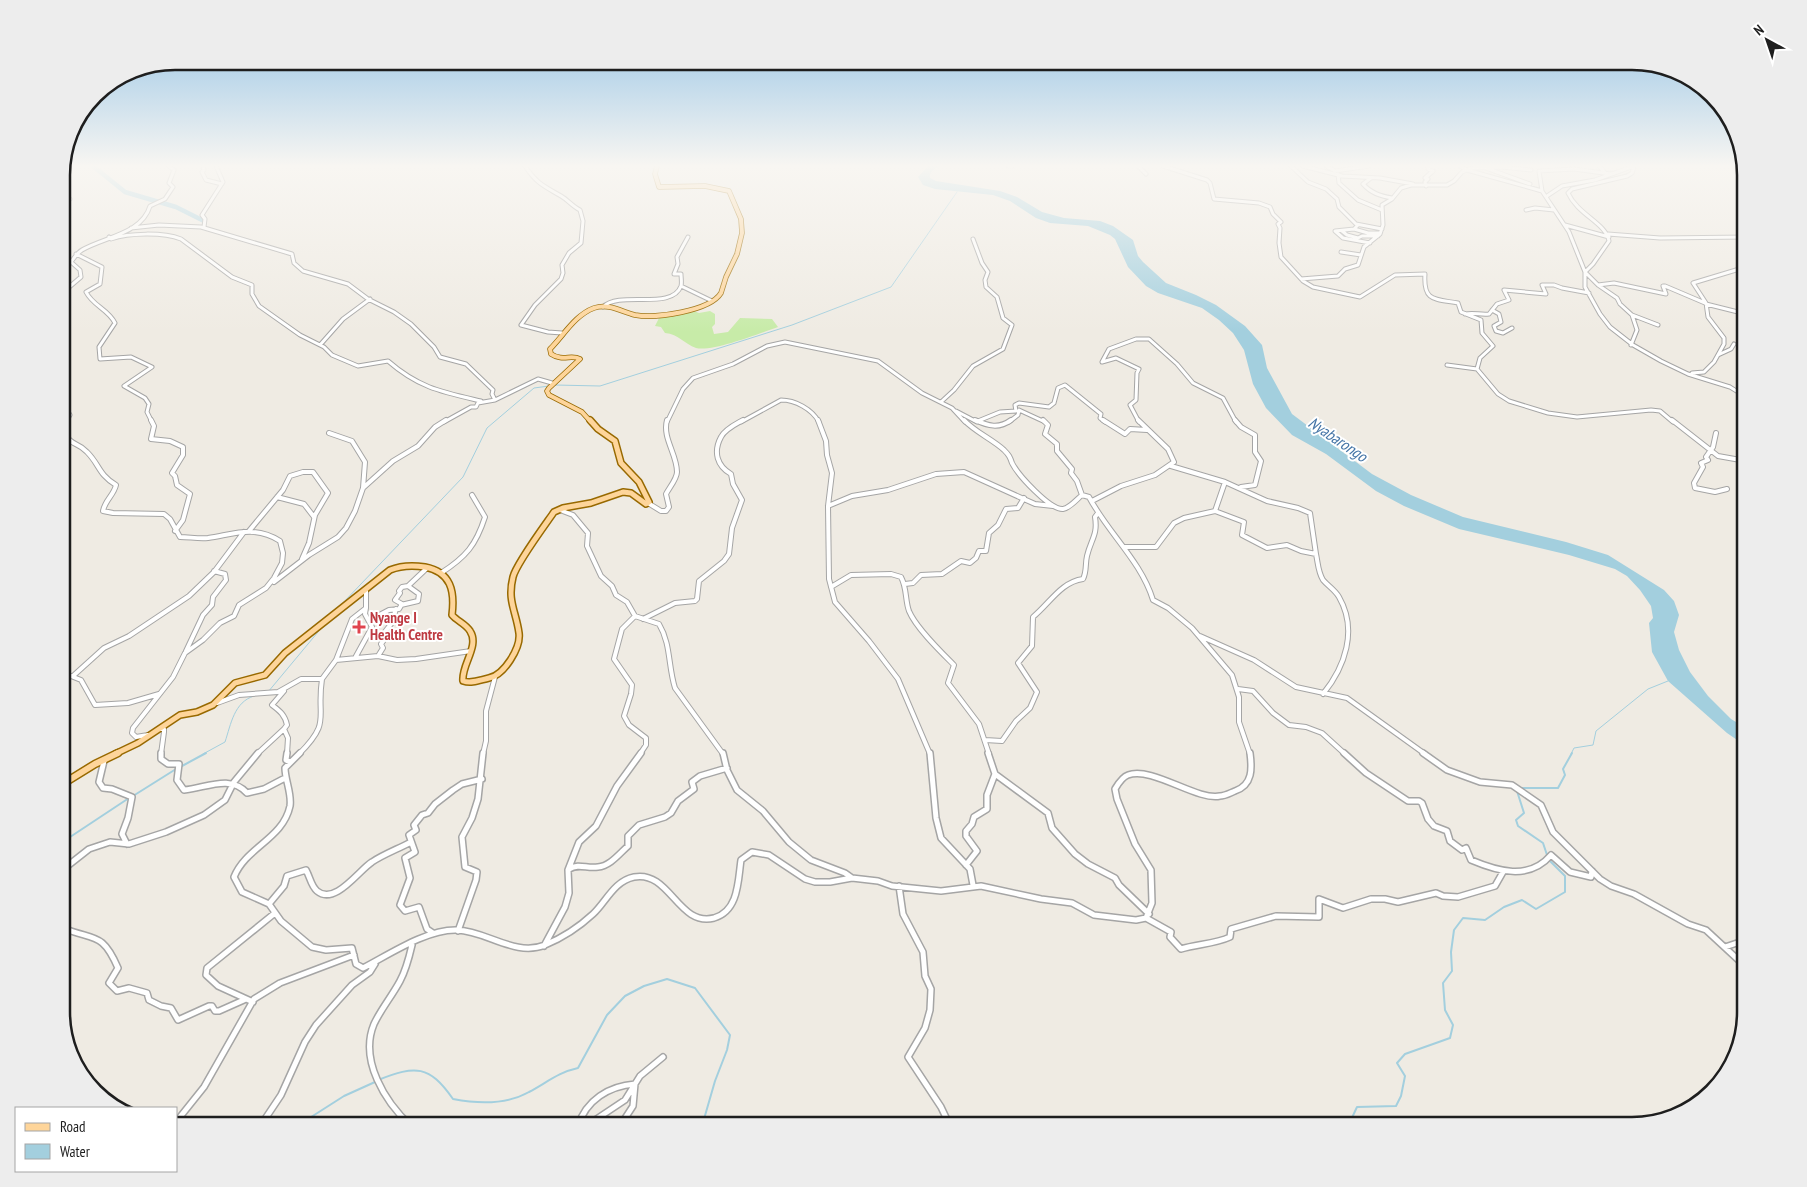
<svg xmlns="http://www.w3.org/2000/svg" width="1807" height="1187" viewBox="0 0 1807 1187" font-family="'PT Sans Narrow',sans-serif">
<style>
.grass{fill:#c7eba8}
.water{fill:#a3cfde}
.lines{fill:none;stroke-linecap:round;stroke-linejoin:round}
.stream-far1{stroke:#a3cfde;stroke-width:1}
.stream{stroke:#a3cfde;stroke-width:2}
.river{stroke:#a3cfde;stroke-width:4.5}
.minor-far2-casing{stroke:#a5a5a5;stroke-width:5}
.minor-far1-casing{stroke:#a5a5a5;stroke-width:6}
.minor-casing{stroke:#a5a5a5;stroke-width:8}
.major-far2-casing{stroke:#986900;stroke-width:5.5}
.major-far1-casing{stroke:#986900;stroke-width:8}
.major-casing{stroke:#986900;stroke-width:9}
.minor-far2{stroke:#fff;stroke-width:3}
.minor-far1{stroke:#fff;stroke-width:4}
.minor{stroke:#fff;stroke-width:5}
.major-far2{stroke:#fed59a;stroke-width:4}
.major-far1{stroke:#fed59a;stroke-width:5}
.major{stroke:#fed59a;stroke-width:6}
.health-dot{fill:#e0444e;stroke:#fff;stroke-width:2}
.labels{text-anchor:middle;stroke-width:4;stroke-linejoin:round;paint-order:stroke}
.health-label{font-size:15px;font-weight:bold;fill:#be3a42;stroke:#fff;text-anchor:start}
.water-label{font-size:16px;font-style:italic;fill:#4575a7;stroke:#fff}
.rim{fill:none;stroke:#1e1e1e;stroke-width:2.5}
</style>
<rect width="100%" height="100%" fill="#efebe3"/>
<path class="grass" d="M694,311L699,313L710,311L715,314V324L712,327L714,334L728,332L740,318L772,319L778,327C760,333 713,352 696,348C684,344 679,334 665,333L661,327L655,326L660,316Z"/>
<path class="water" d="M928,166H940C935,169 929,171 930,178L936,181L1000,191L1017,197L1042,212L1064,218L1100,221L1113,226L1133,240L1138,256L1143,262L1166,283L1196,295L1216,305L1245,326L1262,345L1267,368L1292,414L1372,474L1411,495L1463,517L1566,542L1608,555L1664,590L1674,601L1679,615L1674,632L1679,650L1690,672L1708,696L1731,719L1746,728V746L1727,733L1668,681L1652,652L1649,623L1653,618L1651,606L1640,590L1627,576L1615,569L1569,555L1459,529L1404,506L1376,491L1326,454L1292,435L1266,408L1253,384L1244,350L1233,333L1219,320L1202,308L1158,293L1146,286L1128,267L1115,239L1110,235L1088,226L1050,223L1036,218L1010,201L993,195L935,189L923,185L918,177Z"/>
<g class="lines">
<path class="stream-far1" d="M555,385L600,386L792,325L891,287L957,192
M340,606L463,477L487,428L534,388L549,386
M268,692L323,626
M203,754L225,742C231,724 234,702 254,696
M1571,754L1574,748L1593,745L1596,731L1648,689L1668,681"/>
<path class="stream" d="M182,766L206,753
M1520,788H1558L1565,775L1563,769L1572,753
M1517,791L1524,813L1516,820L1518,826L1543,843L1547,855
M133,796L176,769
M61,843L129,798
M378,1080C416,1065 429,1065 453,1099C479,1104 506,1105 529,1092C546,1083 559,1072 578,1068L607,1015L625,996L644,986L667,979L695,988L730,1035L727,1050L715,1081L702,1126
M297,1126L344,1096L375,1082
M1335,1126L1350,1122L1357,1107L1396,1106L1401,1096L1405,1076L1397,1063L1405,1054L1450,1038L1453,1025L1445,1010L1443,983L1452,971L1451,952L1454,930L1463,918L1485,920L1504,907L1522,900L1536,909L1565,892V876L1548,859"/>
<path class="river" d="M93,166L125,192L176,207L204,221"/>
<g class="minor-far2-casing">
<path id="minor-far2" d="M203,166L204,170L202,172L206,180L222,184
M525,166C537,184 544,186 561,196C568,200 572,206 580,210L583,221L581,243L569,253L562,265L563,273L561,279L535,305L521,325L548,332L562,333
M1008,166H1012
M1138,166L1146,174
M1163,166L1207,180L1210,183L1214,199L1259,203L1270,207L1273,214L1281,222L1278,224L1280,228L1279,243L1281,257L1303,281L1313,287L1360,297L1395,275L1425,274C1423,302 1435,299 1458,303L1461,312L1481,320L1482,333L1493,346L1480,358L1477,369L1498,394L1509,401L1548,413L1577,417L1651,410L1660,411L1673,422
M1291,166L1308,182L1326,189L1337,199L1339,207L1356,224L1382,229
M1303,166L1342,176L1380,178L1413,184
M1326,166L1335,171L1369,166
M1460,166L1467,170L1542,191
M1599,166L1606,174
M1634,167L1632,173L1627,176L1572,189L1568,193C1578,215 1606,223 1609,241L1593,264L1585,272L1598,285L1617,298L1620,304L1632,315L1658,325
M1486,168L1530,184
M1338,174L1339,183L1358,200L1382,210
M1611,174L1574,169L1539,171L1542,191L1569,232L1585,272V287L1600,314L1610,327L1633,345L1661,361L1688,374L1730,387L1746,397
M1371,178L1363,184C1371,193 1380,196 1392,198
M1426,186L1425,182L1428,179L1425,178L1433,171L1428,169V166
M1547,196L1562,186L1595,180L1634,166
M61,203L70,199
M1526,210L1535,208L1554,210
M1358,225L1354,229L1335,231L1343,238L1370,243
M1565,225L1609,237
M204,227L205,219L202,215L223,182L216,166
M131,228L159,225L201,227L292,254L294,263L303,271L348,284L368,299L394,312L411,324L434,347L440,357L466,364L493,390L492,394L495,400
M1354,229L1368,233H1380
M1342,231L1347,235L1358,238L1362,236H1378
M1608,234L1660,238L1746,237
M109,237L111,239C129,233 163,232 181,239L232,277L252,285V294L259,306L300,335L324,347L332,355L358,366L388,361C419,388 442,392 481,401
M1341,252L1361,255
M76,254L102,267L100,284L86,292C93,306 108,309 115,323L99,347L100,359L131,357L152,367L124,386L145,398L149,404L147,412L152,422
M1301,279L1338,276L1345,269L1358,265L1364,247L1380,234L1383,225L1382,205L1392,199L1401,188L1411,185H1447L1454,181L1462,172L1472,168L1502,167L1531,170
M1598,285L1614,283L1666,294L1663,286H1665L1705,303
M681,286L712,301
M61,294L81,277L80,270L71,262C74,258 77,253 82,250C104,237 142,234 150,206L165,199L173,187L169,183L174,170L169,166
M1706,304L1746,314
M603,307C620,290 672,311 681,286C682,283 681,277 681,274H674L678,264L677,257L688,237
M1492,310L1499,314L1501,322L1494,326L1496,331L1503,333L1512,328
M1465,314C1474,312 1480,315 1489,314L1497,304L1509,300L1504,290L1546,294L1542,285H1554L1562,288L1589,293
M320,345L343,319L370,299
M1631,345L1637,330L1632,315
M1718,355L1731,349L1734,344
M1447,365L1477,369
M1692,373L1704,372L1714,362L1724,344V338L1708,317L1706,303L1693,283L1746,267
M941,402L954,390L973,366L1003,349L1012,325L1003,318L997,297L986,287L985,280L988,272L982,263L973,239
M61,407L66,408L70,415L66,422
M956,411L977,422
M978,421L1000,412L1016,411L1015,405L1019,403L1049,407L1054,403L1058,388L1065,385L1101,414L1100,418L1105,422
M444,422L471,407H476L478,403L495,400L538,379L552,383
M667,422L683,389L693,378L733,364L767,346L785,342L878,361L922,393L952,408L965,422
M741,422L781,400C795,400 812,409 819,422
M1009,422L1018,415L1019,410L1045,422
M1139,422L1130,405L1136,400L1137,373L1139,369L1116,358L1102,362L1109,349L1136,339H1149L1177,364L1193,383L1223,398L1236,422"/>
</g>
<g class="minor-far1-casing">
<path id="minor-far1" d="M67,420L62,428C72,449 76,440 87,452C100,465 98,474 116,485C114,495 105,500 103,511L113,513L164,514L170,519L180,537C189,537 199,539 208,538C235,534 255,525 280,541L283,553L282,563L274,578L266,588L239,605L234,616L220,623L203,640L185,653L173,677L133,728L132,733L136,737L148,735
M151,420L154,426L151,439L170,441L183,447V455L172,473L175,476L177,485L190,494L183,520L175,531
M818,420L826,441L827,455L832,473L828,506L829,579L835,602L869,641L898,679L930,754
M964,420C975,432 992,439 1004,450C1009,455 1010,457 1012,463C1018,475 1050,510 1063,509C1070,508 1077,499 1082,495L1089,497C1108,533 1141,561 1153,600L1168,608L1192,628L1232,675L1239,697V722L1250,754
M975,420C988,426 999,429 1011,420
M1043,420L1048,425L1045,434L1057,444V451L1072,469L1071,473L1077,481L1082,495
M1103,420L1125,434L1130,429L1147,430
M1235,420L1241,427L1255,435V452L1261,461L1255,485L1241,487
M1672,420L1718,456L1746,461
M1743,423H1746
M1716,433L1713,447L1706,457L1708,460L1701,463L1703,467L1694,483L1695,488L1715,492L1727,489
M1171,466L1225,482L1215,511L1244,522L1242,535L1267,548L1287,545L1301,551L1316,554C1318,563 1318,572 1323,580C1328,586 1335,590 1339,597C1358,630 1345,667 1323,694
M1225,482L1267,501L1298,508L1310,513L1316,554
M363,488L393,461L418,446L435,427L446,420
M277,497L304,504L314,517
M1092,501L1121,486L1155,475L1174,462L1168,449L1138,420
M648,503L661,511H666L669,507L666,494C669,488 677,479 677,472C677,454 662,438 667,420
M828,506L852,496L888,490L936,474L964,472L1035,504L1053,506
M560,510L573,515L588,533L587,546L601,576L612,586L616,595L627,602L635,616L659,624C671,644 668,666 675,688L723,754
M249,531L283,490L290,476L303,472H313L328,493L315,515L309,543L302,559
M1124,547H1156L1174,523L1184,518L1215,511
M441,573C466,557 476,545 485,517L472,495
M274,582L309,555L338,537L346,528L355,511L363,488L365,462L352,441L329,433
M905,584L913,583L921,575L942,574L961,561L970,563L976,558L979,551H986L989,533L998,525L1006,509L1018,508L1024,498
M831,587L851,575L891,574L901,577C907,588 905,600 909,611C916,628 941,652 954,665L948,683L979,724L989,754
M366,591V608
M401,605L418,601L419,594L408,586
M635,616L622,629L614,659L632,685L631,694L624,716L629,725L646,738V745L640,754
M643,619L675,603L695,601L697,599L699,581L724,561L729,554L732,528L742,500L733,484L731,474C717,466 713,452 721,437C725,429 736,424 743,420
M370,620L389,610L399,609L402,604L395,600L400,593L399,591L402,587L408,586L427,568
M1200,636L1254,660L1296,687L1347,698L1425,754
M186,651L203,615L212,605L213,597L226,580L225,574L214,571
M378,656L383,648L381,644L387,636L384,633L391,624L396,609
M336,660L378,656L397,660L416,659L471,651
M61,672L81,680L95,705L128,703L159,694
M73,676L104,648L129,636L189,596L214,572L244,532
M322,679L336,660L352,619L366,608L365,614L372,627L355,658
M1238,689L1253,691L1273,713L1289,725L1306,727L1322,733L1345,754
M284,691L272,705C280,711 285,715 287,725L284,729L288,738L287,754
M217,703L239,695L278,692L301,679H322C316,719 332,721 299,754
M160,729H164V732L161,754
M985,740L1002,741L1016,721L1030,708L1037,692L1018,663L1032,646L1033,617C1050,603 1061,582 1083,579C1087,571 1085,564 1087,556C1091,539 1098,535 1095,517L1098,513
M257,754L284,729
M483,754L486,741V711L495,677"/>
</g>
<g class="minor-casing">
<path id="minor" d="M161,753V759L168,764H179L177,780L184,790C206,788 230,774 247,793L264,789L285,778
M287,753L286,760L290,762
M300,753L285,768C285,780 292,794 290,806C283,839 246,847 234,877L242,892L269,904L281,921L312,947L326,950L352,948L356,964L363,968C390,954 427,929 457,930C487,931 515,957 545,945C562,938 579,927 593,914C606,902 614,881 634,877C670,870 678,927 714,918C739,911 738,880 741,860L752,852L769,855L805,879L815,882H830L852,878L878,881L892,886L941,891L981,886L1041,899L1072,903L1094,915L1136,920L1146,918L1152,903L1151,870L1135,844L1117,799L1115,789C1118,784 1122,777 1128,775C1152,766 1197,801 1220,796C1225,796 1230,793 1235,791C1253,785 1252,768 1250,753
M723,753L727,770L737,790L763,811L789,842L811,860L845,873L852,878
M930,753L936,818L941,838L970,869L973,885
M988,753L995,774L1048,813L1052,828L1075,854L1088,864L1115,878L1119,885L1149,914
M1344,753L1366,773L1408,801H1419L1422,803L1428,819L1434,826L1447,831L1450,841L1462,850L1466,848L1471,860C1497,871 1529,881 1551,855L1570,872L1591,877L1592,871
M1423,753L1447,770L1480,782L1512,785L1541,805L1553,832L1600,879L1611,886L1634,894L1688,924L1706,930L1746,967
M104,761L99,782L103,788L112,789L132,797L128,818L122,834L127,844
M966,865L977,851L966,836V831L972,824L974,817L987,809V795L995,774
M569,869C579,863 587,869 598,867C610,866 619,854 628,846V836L639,825L665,817L671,813L678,801L694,789L692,782L700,776L727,768
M61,871L89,849L110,842L129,844L166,832L204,815L225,800L234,782L258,753
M899,886L903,914L923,952L925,976L931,989L930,1010L925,1028L908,1057L941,1107L950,1126
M269,904L284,886L287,876L306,870C310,877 311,886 317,891C335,906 359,870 372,862C384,854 398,849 411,842
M1146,918L1171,932L1170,937L1181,949C1197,944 1215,944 1230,937L1231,929L1276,916L1319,917V899L1343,908L1371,899H1385L1398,902L1436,893L1443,896L1458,897L1495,886L1503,872
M61,919L63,928C94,941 102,931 118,968L109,983L117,991L129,988L147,993L149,1000L161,1006L171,1008L178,1020L209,1006H212L215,1011H219L246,999
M458,931L476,880L477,872L465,867L462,837L472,818L478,799L483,753
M433,933L427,929L419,907L405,911L400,905L410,878L405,858L415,852L409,835L416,830L414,825L422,815L428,813L435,804L453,790L462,784L482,779
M544,946L565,907L569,893L568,870L579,842L596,826L617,786L641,753
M1725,947L1737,943L1746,947
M253,1002L218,986L206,975L207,968L275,913
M176,1122L204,1087L254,999L280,983L354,955
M264,1126L263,1122L281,1095L305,1042L316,1025L352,985L370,972L375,964
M411,1126C385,1102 359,1060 374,1024C381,1009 392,996 400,981C406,970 409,958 412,945
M578,1126C586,1100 609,1086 635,1084L633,1106L620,1126
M586,1126L625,1100L640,1076L663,1057"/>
</g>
<g class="major-far2-casing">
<path id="major-far2" d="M591,422L582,412L549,395L547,391L549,388L580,359C571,354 563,362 551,354L550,349C564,335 575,315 594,308C609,303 622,312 635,315C655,319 710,311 721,293L726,277L737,254L742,233L741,219L729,191L705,186L659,187L655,174L657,166"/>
</g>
<g class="major-far1-casing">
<path id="major-far1" d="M115,754L138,743L180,715L197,712L213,705L235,683L265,675L285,653L390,570C402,565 412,565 425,567C451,572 455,591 452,615C457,621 466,624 470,631C480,646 461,665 463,681C472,684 480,680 489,678C504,675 521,648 519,633C516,611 507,601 513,577C516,564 545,525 554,512L563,508L591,503L623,492L631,493L646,504L649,502L639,482L621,463L615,441L598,429L590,420"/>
</g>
<g class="major-casing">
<path id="major" d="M61,785L95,764L118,753"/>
</g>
<use href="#minor-far2" class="minor-far2"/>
<use href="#minor-far1" class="minor-far1"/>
<use href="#minor" class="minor"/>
<use href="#major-far2" class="major-far2"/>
<use href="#major-far1" class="major-far1"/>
<use href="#major" class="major"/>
</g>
<linearGradient id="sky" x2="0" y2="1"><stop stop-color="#8cbfe4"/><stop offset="0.5" stop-color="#f8f6f2"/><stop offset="1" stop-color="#f8f6f2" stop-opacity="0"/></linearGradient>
<rect width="1807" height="332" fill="url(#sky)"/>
<path class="health-dot" d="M356.5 619.5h5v5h5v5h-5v5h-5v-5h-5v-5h5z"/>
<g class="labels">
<g class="health-label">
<text x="370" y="623">Nyange I<tspan x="370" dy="17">Health Centre</tspan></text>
</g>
<g class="water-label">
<text transform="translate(1338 439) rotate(34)" y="6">Nyabarongo</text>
</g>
</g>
<path d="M0 0H1807V1187H0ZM175 70H1632A105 105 0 0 1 1737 175V1012A105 105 0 0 1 1632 1117H175A105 105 0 0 1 70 1012V175A105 105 0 0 1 175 70Z" fill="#ededed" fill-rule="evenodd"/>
<path class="rim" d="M175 70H1632A105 105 0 0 1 1737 175V1012A105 105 0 0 1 1632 1117H175A105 105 0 0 1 70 1012V175A105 105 0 0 1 175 70Z"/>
<rect x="15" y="1107" width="162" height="65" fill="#ffffff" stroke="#a5a5a5"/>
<rect x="25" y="1123" width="25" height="8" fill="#fed59a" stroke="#a5a5a5"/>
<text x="60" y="1132" font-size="15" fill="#1e1e1e">Road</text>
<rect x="25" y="1144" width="25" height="15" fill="#a3cfde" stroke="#a5a5a5"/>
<text x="60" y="1157" font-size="15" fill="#1e1e1e">Water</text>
<g transform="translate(1767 40) rotate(320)" stroke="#ffffff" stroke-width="4" paint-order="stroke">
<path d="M0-4L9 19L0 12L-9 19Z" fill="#1e1e1e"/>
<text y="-8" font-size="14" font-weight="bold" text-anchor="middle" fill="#1e1e1e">N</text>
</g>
</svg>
